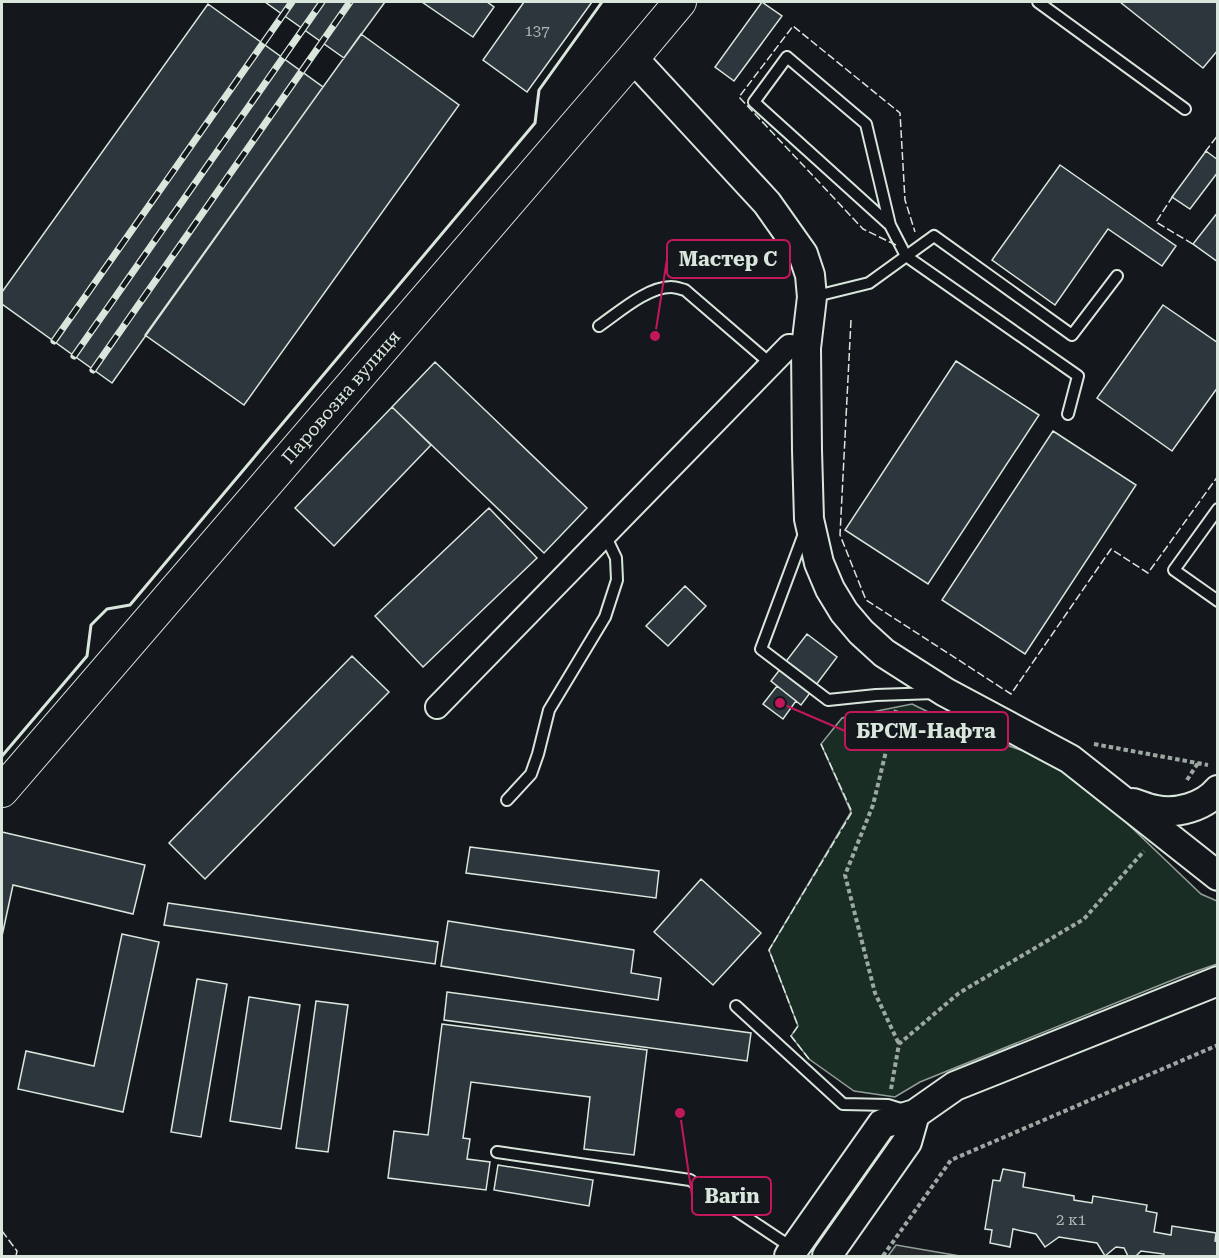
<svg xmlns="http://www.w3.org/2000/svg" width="1219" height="1258" viewBox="0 0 1219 1258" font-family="'Roboto Serif',serif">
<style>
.green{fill:#1a2d24;stroke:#939e99;stroke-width:1.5}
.parking{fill:#24282b;stroke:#939e99;stroke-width:1.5}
.building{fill:#2c363c;stroke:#d8e6dc;stroke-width:1.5}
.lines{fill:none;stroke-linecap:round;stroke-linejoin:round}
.service-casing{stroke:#d8e6dc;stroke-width:14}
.minor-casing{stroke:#d8e6dc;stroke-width:26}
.tertiary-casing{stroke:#d8e6dc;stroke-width:32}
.secondary-casing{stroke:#d8e6dc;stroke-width:34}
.path{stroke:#9da8a2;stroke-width:4;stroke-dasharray:4.5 3;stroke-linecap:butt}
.service{stroke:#14181c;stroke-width:10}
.minor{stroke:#14181c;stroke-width:22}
.tertiary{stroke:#14181c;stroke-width:28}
.secondary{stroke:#14181c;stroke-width:32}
.rail-casing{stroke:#d8e6dc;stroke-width:7}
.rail{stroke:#14181c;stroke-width:4.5;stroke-dasharray:14;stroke-linecap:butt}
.fence{stroke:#d8e6dc;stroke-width:1.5;stroke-dasharray:8 3;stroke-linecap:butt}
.wall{stroke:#d8e6dc;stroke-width:3}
.labels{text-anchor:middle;stroke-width:4.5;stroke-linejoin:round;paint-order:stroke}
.number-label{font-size:15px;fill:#adbab4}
.street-label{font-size:18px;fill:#d8e6dc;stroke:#14181c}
.leader{fill:none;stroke:#c2185b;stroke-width:2}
.callout-dot{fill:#c2185b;stroke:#14181c;stroke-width:2}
.callout{fill:#14181c;stroke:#c2185b;stroke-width:2}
.callout-label{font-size:20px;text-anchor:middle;font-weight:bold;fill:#d8e6dc}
</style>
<rect width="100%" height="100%" fill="#14181c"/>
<path class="green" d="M912,704L969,732L1052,761L1106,803L1201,894L1217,901V964L1185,975L920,1082L895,1097L854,1091L809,1059L791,1036L798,1026L769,950L851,812L821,744L842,718Z"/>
<path class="parking" d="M896,1245L960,1256H888Z"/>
<path class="building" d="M265,2H385L344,58Z
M422,2H487L494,7L473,37Z
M524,2H592L527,92L483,60Z
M762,2L782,16L734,81L715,67Z
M1120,2H1218V50L1203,68Z
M208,4L323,87L112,383L2,304V292Z
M361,34L459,105L244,405L145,335Z
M1206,151L1218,160V172L1190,209L1172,197Z
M1060,165L1176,246L1162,266L1108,229L1055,305L992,260Z
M1218,212V262L1193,244Z
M1163,305L1218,343V387L1172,451L1097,398Z
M956,361L1039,415L928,584L845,530Z
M435,362L587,508L544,553L392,407Z
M392,407L431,445L334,546L295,508Z
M1053,431L1136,485L1025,654L942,600Z
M489,508L537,558L423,667L375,616Z
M685,586L706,606L668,646L646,626Z
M807,634L837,657L801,705L771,681Z
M352,656L389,692L205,879L169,843Z
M777,686L796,701L783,719L763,704Z
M2,832L145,865L133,914L13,885L2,936Z
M470,847L659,871L656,898L466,873Z
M701,879L761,933L713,985L654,932Z
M168,903L438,942L435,964L164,925Z
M448,921L634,950L631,973L661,978L658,1000L441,966Z
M122,934L159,942L123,1112L18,1089L26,1051L94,1066Z
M197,979L227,984L201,1137L171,1132Z
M447,992L751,1033L747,1061L444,1020Z
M249,997L300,1005L281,1129L230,1121Z
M316,1001L348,1005L328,1152L296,1148Z
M442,1024L647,1050L634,1155L584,1149L590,1097L471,1082L463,1138L470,1139L467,1159L490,1162L486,1190L388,1178L394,1131L428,1135Z
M498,1165L593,1180L589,1206L494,1190Z
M1003,1169L1025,1173L1023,1187L1074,1196V1200L1092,1203L1093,1196L1147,1205L1146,1211L1157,1213L1154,1232L1171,1235L1172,1226L1216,1233L1215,1241L1218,1242V1256H1163L1164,1254L1141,1251L1136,1256H1128L1124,1248L1116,1247L1105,1256L1097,1243L1059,1237L1045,1247L1036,1234L1013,1229L1010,1247L990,1243L992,1230L985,1229L993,1180L1000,1181Z"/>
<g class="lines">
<g class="service-casing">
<path id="service" d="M1038,2L1185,109
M890,225L754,102L787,57L866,124L890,225L906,256L1078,376L1068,414
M812,297L869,283L934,236L1072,335L1117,276
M599,326C618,313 647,287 671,287C675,287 681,289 685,290L771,364
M1218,509L1174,570L1218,601
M805,531L761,649L828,700L876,695L935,693
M507,800L531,774L538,754L549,710L605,617L617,580L616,558L605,535
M736,1006L843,1104L888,1105L904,1110
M497,1152L690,1180L794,1249"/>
</g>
<g class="minor-casing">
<path id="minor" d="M437,707L789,346L806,348"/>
</g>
<g class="tertiary-casing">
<path id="tertiary" d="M633,58L767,203L803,254L810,275L812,297L806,348L807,450L809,519L819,563L830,589L844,612L861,632L884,653L945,692L1070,759L1218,876
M1133,803C1140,805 1148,809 1156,810C1177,814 1204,807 1218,790
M789,1256L882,1124L915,1114L955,1086L1218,981
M827,1256L907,1142L915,1114"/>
</g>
<g class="secondary-casing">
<path id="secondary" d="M2,791L633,58L680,2"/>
</g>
<path class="path" d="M896,710L873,805L845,875L875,993L899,1044
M1094,744L1208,765
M1187,780L1198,763
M891,1089L899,1044L959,993L1084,919L1144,851
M883,1256L951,1160L1218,1045"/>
<use href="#service" class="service"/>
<use href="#minor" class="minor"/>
<use href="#tertiary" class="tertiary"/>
<use href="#secondary" class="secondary"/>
<g class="rail-casing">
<path id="rail" d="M54,341L292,2
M74,356L322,2
M93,370L350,2"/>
</g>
<use href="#rail" class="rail"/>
<path class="fence" d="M1205,152L1218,135
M1173,196L1156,222L1196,246
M896,245L863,229L739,97L793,26L900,113L905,200L915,232
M851,320L840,535L866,600L1011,694L1111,549L1148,573L1218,476
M809,1059L791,1036L798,1026L769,950L852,812L821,744
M2,1231L17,1251L16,1256"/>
<path class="wall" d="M2,756L87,656L91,625L107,609L130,605L535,123L539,90L602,2"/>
</g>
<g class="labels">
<g class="number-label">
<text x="537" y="36">137</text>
<text x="1071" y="1225">2 к1</text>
</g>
<g class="street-label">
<text transform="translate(341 397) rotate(-49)" y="6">Паровозна вулиця</text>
</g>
</g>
<path class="leader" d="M655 336L667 259M780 703L845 731M680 1113L692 1196"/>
<g class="callout-dot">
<circle cx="655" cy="336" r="6"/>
<circle cx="780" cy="703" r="6"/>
<circle cx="680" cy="1113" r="6"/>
</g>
<g class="callout">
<rect x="667" y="240" width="123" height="38" rx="6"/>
<rect x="845" y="712" width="163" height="38" rx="6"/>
<rect x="692" y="1177" width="79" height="38" rx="6"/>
</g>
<g class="callout-label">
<text x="728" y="266">Мастер С</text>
<text x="926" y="738">БРСМ-Нафта</text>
<text x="732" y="1203">Barin</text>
</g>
<rect width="1219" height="1258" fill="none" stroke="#d8e6dc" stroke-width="6"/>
</svg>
